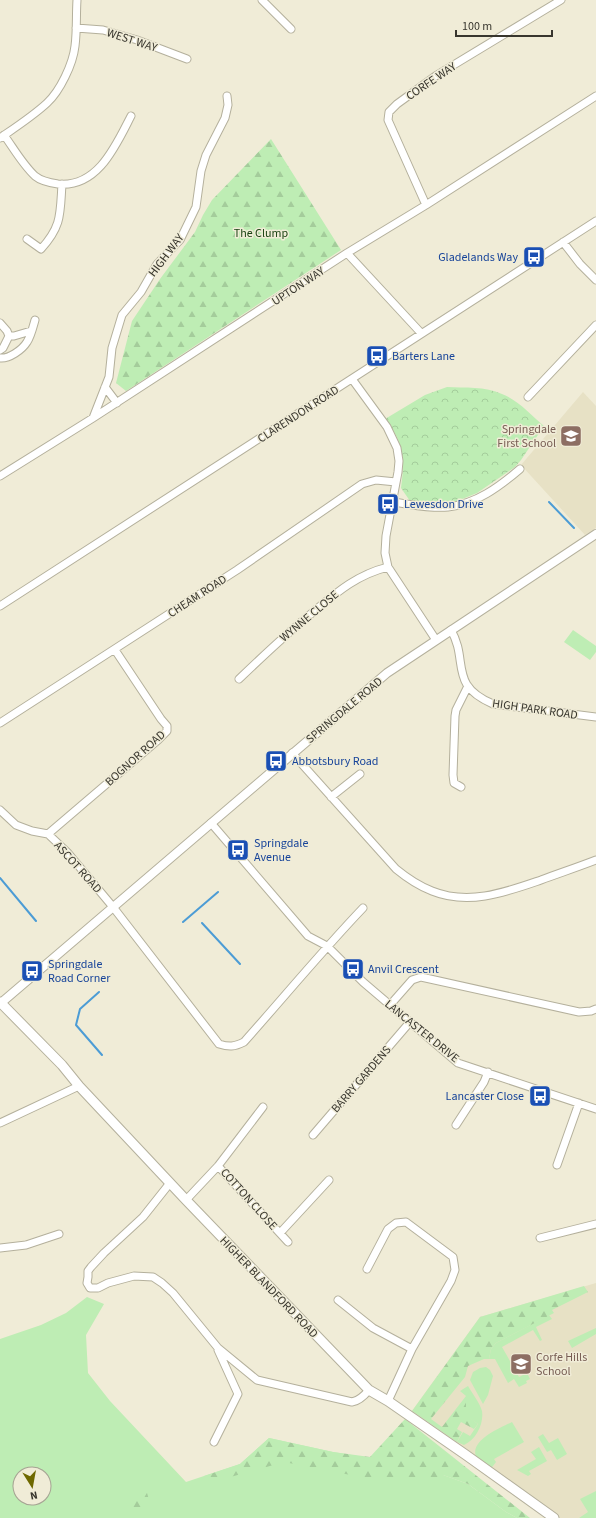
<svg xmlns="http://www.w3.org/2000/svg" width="596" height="1518" viewBox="0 0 596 1518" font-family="'Source Sans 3',sans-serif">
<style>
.built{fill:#e7e1c5}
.grass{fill:#beedb4;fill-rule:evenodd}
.forest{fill:url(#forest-firs)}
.park{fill:url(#park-crowns)}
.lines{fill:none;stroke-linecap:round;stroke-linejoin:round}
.stream{stroke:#4c9cd5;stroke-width:2}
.minor-casing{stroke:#b4b09c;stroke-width:9}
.tertiary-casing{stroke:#b4b09c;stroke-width:10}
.secondary-casing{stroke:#b4b09c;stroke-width:11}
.minor{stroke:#fff;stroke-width:7}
.tertiary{stroke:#fff;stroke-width:8}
.secondary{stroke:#fff;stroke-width:9}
.labels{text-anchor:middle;stroke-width:3;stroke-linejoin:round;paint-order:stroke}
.street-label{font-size:12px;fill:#38362e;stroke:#f0ecd7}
.park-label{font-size:12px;fill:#1b4313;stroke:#f0ecd7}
.transit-label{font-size:12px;fill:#164399;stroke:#f0ecd7;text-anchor:start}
.education-label{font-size:12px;fill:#785e54;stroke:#f0ecd7;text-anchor:end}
</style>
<defs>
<pattern id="forest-firs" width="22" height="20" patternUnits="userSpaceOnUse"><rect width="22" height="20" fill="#beedb4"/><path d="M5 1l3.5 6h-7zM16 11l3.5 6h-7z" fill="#a4cc9b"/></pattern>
<pattern id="park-crowns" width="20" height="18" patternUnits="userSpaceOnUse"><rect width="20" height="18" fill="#beedb4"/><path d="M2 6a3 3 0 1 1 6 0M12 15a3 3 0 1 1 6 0" fill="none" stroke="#a4cc9b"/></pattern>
</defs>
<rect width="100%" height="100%" fill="#f0ecd7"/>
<path class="built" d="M583,392L596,406V528L585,535L521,465Z
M596,1283V1518H554L409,1415L480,1317Z"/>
<path class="grass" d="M573,630L596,646V652L590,660L564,642Z
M87,1297L104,1304L86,1335L88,1373L110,1401L186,1482L240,1464L269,1438L333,1452L370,1458L424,1468L468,1484L506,1512L517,1518H0V1339L41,1325L66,1313ZM20,1474H44V1498H20Z
M549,1315L552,1319L536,1327L542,1340L540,1341L533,1330L502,1347L519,1377L527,1373L530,1379L526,1381L527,1383L519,1387L514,1379L508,1383L495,1359H489L491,1349L496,1343Z
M596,1328V1334L572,1348L568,1341Z
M486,1367L490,1370L493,1376L488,1395L483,1404L470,1380L473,1372L480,1368Z
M468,1386C472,1393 480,1403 482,1411C484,1424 476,1440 464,1445L457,1442L463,1432L470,1436L478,1424L466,1416V1396L460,1391Z
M512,1422L524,1442L494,1459L496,1462L489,1471C485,1467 480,1463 477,1459C467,1441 500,1428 512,1422Z
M543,1434L549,1443L558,1438L567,1454L557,1460L551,1450L547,1452L538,1437Z
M539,1447L547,1461L529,1471L531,1474L528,1476L517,1470L536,1459L531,1452Z
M596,1491V1518H579L588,1512L580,1499Z"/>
<path class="forest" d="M271,139L341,250L126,391L116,383L132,321L160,279L195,232L203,215L212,200Z
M584,1286L588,1292L552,1310L554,1313L496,1343L491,1349L489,1359H484L468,1366L465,1377L431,1419L442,1427L466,1396V1415L478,1424L474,1429L461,1422L457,1429L462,1432L457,1442L412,1411L480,1317Z
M405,1419L530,1518H517L506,1512L468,1484L443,1475L436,1478H366L284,1462L227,1478L206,1481L204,1476L240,1464L269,1438L333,1452L370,1457Z
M147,1493L150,1503L137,1514L131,1508L118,1502Z"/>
<path class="park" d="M447,387C465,388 485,386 502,394C518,400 531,415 544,426L521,460L515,467L477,493L455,502L410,501L401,488C405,458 404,443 385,419L425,395Z"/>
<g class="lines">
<path class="stream" d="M549,502L574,528
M0,878L36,921
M183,922L218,892
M202,923L240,964
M99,992L80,1009L76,1025L102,1055"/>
<g class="minor-casing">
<path id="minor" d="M262,0L291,29
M76,28L103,30L137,40L187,59
M4,135C14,149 23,165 35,176C41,181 51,183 58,184C98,188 116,145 131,116
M0,138C16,127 33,116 47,103C60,91 73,64 75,46C77,31 76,15 77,0
M426,205L388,120L389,112L397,104L437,75L561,0
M27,239L41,249C62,226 60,214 62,184
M563,242L580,264L596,280
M347,253L421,333
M0,323L7,331L9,336L3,348L0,350
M9,336H14L31,331
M0,358C9,359 22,350 27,342C31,336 33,327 35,320
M352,379L387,427L397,448L399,461L398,472L386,536L385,553L388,567L436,640
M105,387L117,403
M528,397L596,325
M93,418L109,377L112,348L122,315L141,292L157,264L180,240L196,207L201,171L206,155L225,118L228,105L227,96
M0,476L93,418L347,253L426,205L596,96
M392,502C410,504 430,509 448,507C476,504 499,487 520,469
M0,606L596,221
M451,630C469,661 448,685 493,704L596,717
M239,679C263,656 286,634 312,613C336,593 356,575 388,567
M0,723L237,570L362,484L376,480L396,482
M292,753L396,869C407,878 419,886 432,891C469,906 506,892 541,880C560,873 578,867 596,860
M461,787L454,783L453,775L455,716L456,710L468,686
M331,797L360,774
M0,810L16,825L32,831L48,834L67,852L113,907L219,1044C229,1047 234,1047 244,1042C284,997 322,951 363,908
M211,823L308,936L327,946L363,982L458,1063L596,1109
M48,834L158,740L167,731V726L161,719L115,650
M390,1005L412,980L421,977L579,1012L591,1011L596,1009
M0,1123L79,1086
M456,1125L484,1082L488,1072
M313,1135L410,1022
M557,1165L579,1103
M218,1166L288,1242
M170,1183L143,1217L104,1253L91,1267L88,1271V1277L87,1283L90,1288H98L108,1283L134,1276L153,1277L162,1283L173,1293L218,1348L257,1380L352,1402C359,1401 364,1396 369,1390
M186,1200L218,1166L263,1107
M280,1233L329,1180
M540,1238L596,1224
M0,1248L26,1245L59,1234
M367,1269L388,1229L396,1223L406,1222L453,1257L455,1270L451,1281L412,1349L388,1401
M338,1300L373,1328L412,1349
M214,1442L238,1394L218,1350"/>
</g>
<g class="tertiary-casing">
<path id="tertiary" d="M1,1003L387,673L596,534"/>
</g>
<g class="secondary-casing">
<path id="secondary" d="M0,1002L62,1065L79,1086L186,1200L369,1390L388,1401L466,1455L554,1518"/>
</g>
<use href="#minor" class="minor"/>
<use href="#tertiary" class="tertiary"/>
<use href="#secondary" class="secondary"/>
</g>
<defs>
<g id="bus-square" transform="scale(1.15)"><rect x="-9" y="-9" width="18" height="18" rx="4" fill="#1a4fb4" stroke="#f0ecd7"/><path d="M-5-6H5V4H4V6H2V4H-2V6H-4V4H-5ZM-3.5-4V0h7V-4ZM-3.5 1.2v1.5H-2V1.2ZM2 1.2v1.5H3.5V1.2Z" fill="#fff"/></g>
<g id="school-square" transform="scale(1.15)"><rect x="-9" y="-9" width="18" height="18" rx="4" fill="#8d6e63" stroke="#f0ecd7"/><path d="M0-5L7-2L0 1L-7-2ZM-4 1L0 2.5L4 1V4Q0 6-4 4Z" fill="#fff"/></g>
</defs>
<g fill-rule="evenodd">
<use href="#bus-square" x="534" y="257"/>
<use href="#bus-square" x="377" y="356"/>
<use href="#school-square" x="571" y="436"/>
<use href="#bus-square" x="388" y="504"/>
<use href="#bus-square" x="276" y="761"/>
<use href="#bus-square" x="238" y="850"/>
<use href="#bus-square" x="353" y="969"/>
<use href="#bus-square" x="32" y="971"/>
<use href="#bus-square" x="540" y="1096"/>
<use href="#school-square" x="521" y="1364"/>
</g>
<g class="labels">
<g class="street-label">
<text transform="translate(132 40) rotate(18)" y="4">WEST WAY</text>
<text transform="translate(431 81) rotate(-34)" y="4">CORFE WAY</text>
<text transform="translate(166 255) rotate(-53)" y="4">HIGH WAY</text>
<text transform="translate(298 286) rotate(-33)" y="4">UPTON WAY</text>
<text transform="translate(298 414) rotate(-33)" y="4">CLARENDON ROAD</text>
<text transform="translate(197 596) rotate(-33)" y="4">CHEAM ROAD</text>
<text transform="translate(309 616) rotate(-40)" y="4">WYNNE CLOSE</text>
<text transform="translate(535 709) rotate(8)" y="4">HIGH PARK ROAD</text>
<text transform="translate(344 710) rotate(-40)" y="4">SPRINGDALE ROAD</text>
<text transform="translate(135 758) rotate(-42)" y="4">BOGNOR ROAD</text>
<text transform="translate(78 867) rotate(48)" y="4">ASCOT ROAD</text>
<text transform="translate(422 1031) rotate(39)" y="4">LANCASTER DRIVE</text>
<text transform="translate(361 1079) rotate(-49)" y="4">BARRY GARDENS</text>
<text transform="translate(249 1199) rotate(48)" y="4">COTTON CLOSE</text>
<text transform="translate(269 1287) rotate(46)" y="4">HIGHER BLANDFORD ROAD</text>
</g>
<g class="park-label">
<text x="261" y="237">The Clump</text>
</g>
<g class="transit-label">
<text x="518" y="261" text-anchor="end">Gladelands Way</text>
<text x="392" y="360">Barters Lane</text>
<text x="404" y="508">Lewesdon Drive</text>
<text x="292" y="765">Abbotsbury Road</text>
<text x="254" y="847">Springdale<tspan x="254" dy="14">Avenue</tspan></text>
<text x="48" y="968">Springdale<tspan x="48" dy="14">Road Corner</tspan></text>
<text x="368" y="973">Anvil Crescent</text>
<text x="524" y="1100" text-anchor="end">Lancaster Close</text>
</g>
<g class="education-label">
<text x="556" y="433">Springdale<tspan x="556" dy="14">First School</tspan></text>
<text x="536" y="1361" text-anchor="start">Corfe Hills<tspan x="536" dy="14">School</tspan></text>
</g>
</g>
<g transform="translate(32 1486) rotate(169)"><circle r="19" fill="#f0ecd7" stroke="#a6a393"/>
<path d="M0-3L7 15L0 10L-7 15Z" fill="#6e6800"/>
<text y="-6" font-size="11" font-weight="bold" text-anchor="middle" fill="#38362e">N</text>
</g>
<path d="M456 30v6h96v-6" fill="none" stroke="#38362e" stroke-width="2"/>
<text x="462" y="30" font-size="12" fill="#38362e" stroke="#f0ecd7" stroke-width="3" paint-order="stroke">100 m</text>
</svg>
